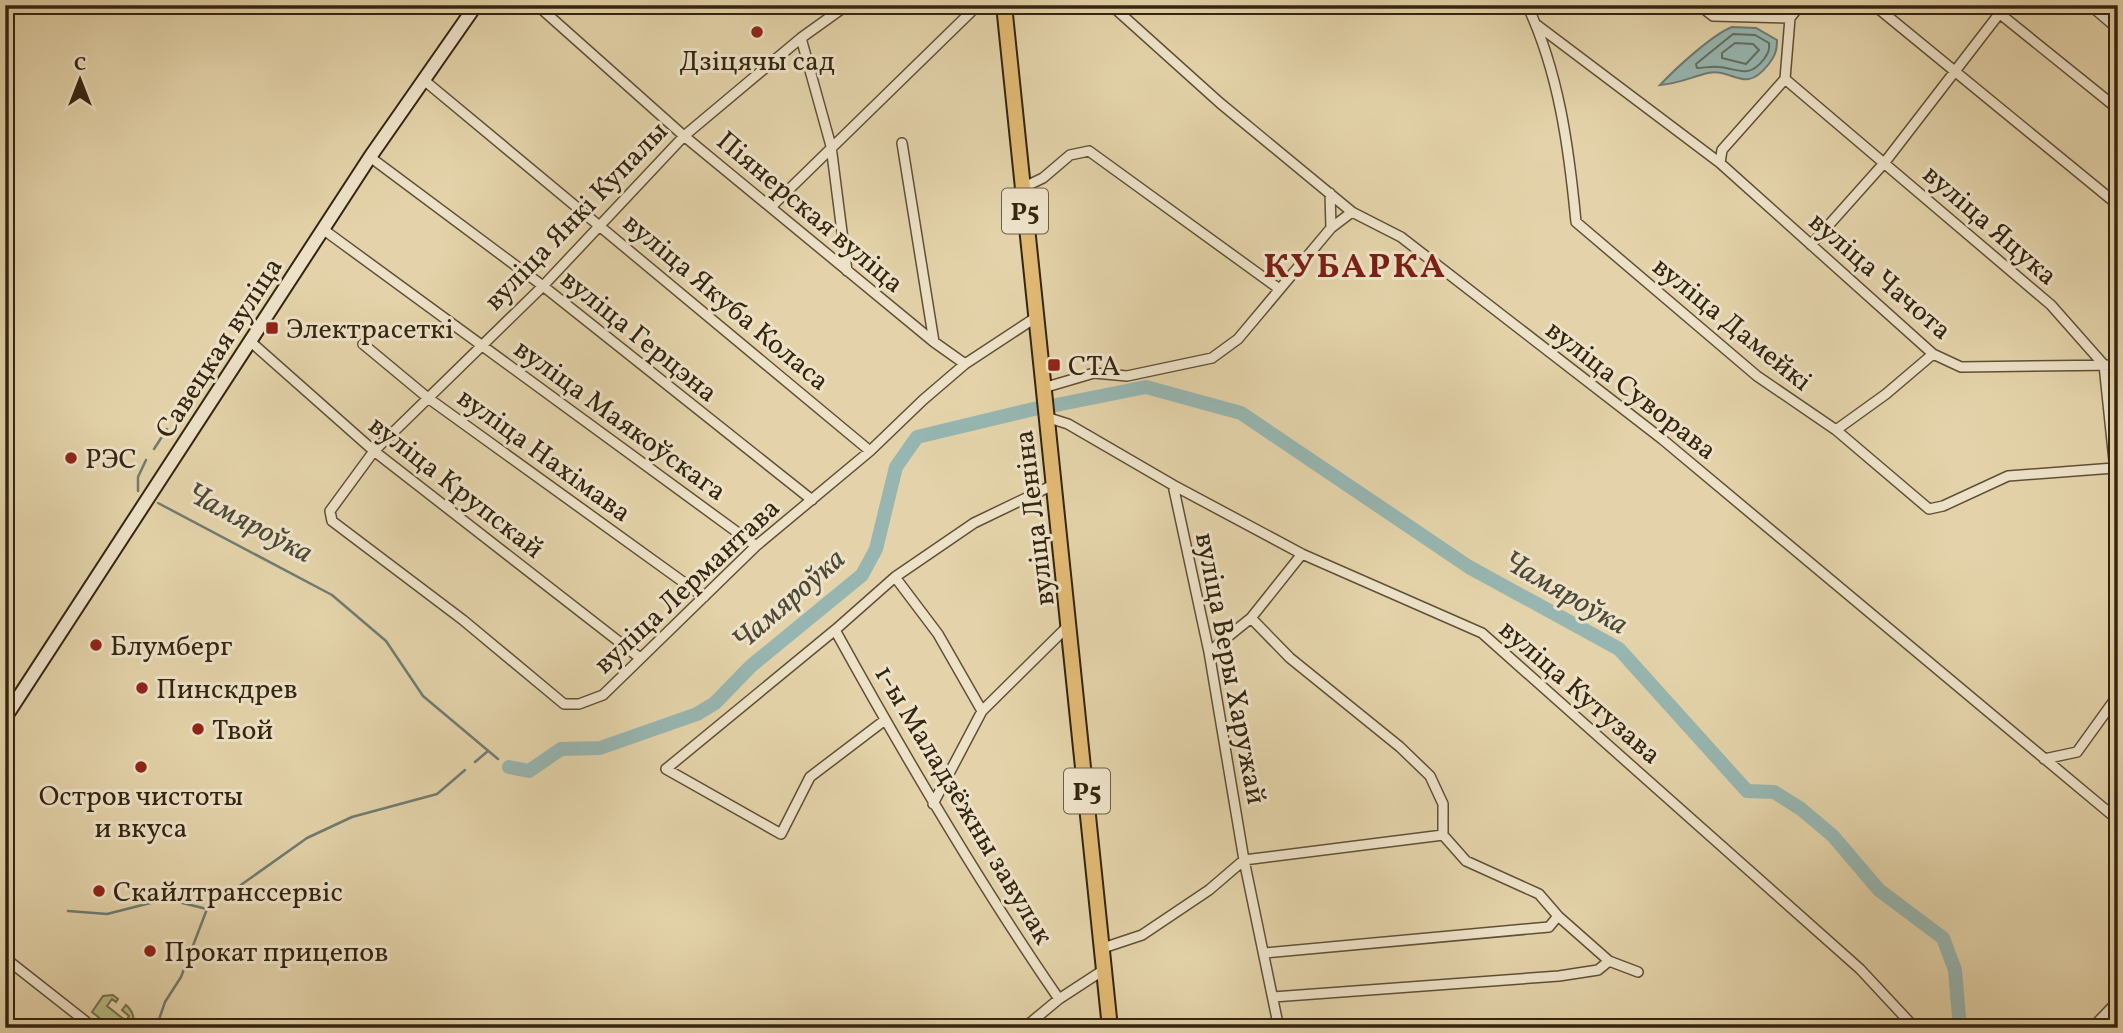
<svg xmlns="http://www.w3.org/2000/svg" width="2123" height="1033" viewBox="0 0 2123 1033" font-family="Vollkorn,serif">
<style>
.green{fill:#b6bc87;stroke:#75704c;stroke-width:2}
.water{fill:#97b6b1;stroke:#6f7c71;stroke-width:2}
.lines{fill:none;stroke-linecap:round;stroke-linejoin:round}
.shore{stroke:#666e60;stroke-width:2}
.stream{stroke:#6f7c71;stroke-width:2.5}
.river{stroke:#97b6b1;stroke-width:14}
.street-casing{stroke:#605036;stroke-width:12}
.secondary-casing{stroke:#342510;stroke-width:16}
.primary-casing{stroke:#342510;stroke-width:18}
.street{stroke:#ede2c8;stroke-width:9}
.secondary{stroke:#ede2c8;stroke-width:12}
.primary{stroke:#e2ba75;stroke-width:14}
.poi-dot{fill:#8f2418;stroke:#ede2c8;stroke-width:2.5}
.labels{text-anchor:middle;stroke-width:6;stroke-linejoin:round;paint-order:stroke}
.shield{fill:#ede2c8;stroke:#6c5e47;stroke-width:2}
.shield-label{font-size:26px;font-weight:bold;fill:#342510}
.poi-label{font-size:28px;fill:#342510;stroke:#ede2c8;text-anchor:start}
.street-label{font-size:28px;fill:#342510;stroke:#ede2c8}
.water-label{font-size:30px;font-style:italic;fill:#4d4938;stroke:#ede2c8}
.district-label{font-size:35px;font-weight:bold;letter-spacing:2px;fill:#7a1f14;stroke:#ede2c8}
</style>
<rect width="100%" height="100%" fill="#e4d3aa"/>
<filter id="stains"><feTurbulence type="fractalNoise" baseFrequency=".00286" numOctaves="4"/><feColorMatrix values="0 0 0 0 .2 0 0 0 0 .09 0 0 0 0 .02 0 0 0 .5 -.17"/></filter>
<radialGradient id="worn" r=".72"><stop offset=".6" stop-color="#630" stop-opacity="0"/><stop offset="1" stop-color="#630" stop-opacity=".3"/></radialGradient>
<path class="green" d="M113,995L118,999L116,1002L112,999L107,1006L126,1021L129,1016L122,1010L126,1005C133,1011 135,1019 133,1028H112L92,1012L103,996Z"/>
<path class="water" d="M1732,27L1756,28L1777,40C1777,51 1775,56 1768,65C1744,95 1734,68 1708,73C1691,77 1681,83 1660,85C1675,69 1713,34 1732,27Z"/>
<g class="lines">
<path class="shore" d="M1733,34L1755,35L1769,43C1770,50 1768,53 1764,59C1749,79 1739,69 1719,67C1711,66 1704,68 1697,68L1696,64Z
M1735,43L1753,44L1759,50L1746,64L1722,58V53Z"/>
<path class="stream" d="M154,449L167,429
M138,491V477L146,460
M158,503L332,595L386,641L423,696L498,759
M475,762L488,751
M68,911L107,914L166,899L207,909
M156,1028L165,1002L181,977L207,909L307,838L352,817L437,794L465,770"/>
<path class="river" d="M1051,406L1146,387L1241,413L1469,567L1619,649L1747,791L1774,792L1801,809L1833,836L1879,890L1943,938L1955,970L1960,1028
M509,767L529,771L561,749L600,748L697,714L715,703L751,666L862,575L876,549L896,467L917,437L1038,408"/>
<g class="street-casing">
<path id="street" d="M537,5L684,136L934,342L965,364
M847,5L801,38L684,136L543,286L374,451L330,511L332,521L463,620L564,704H579L603,695L756,546L870,451L923,400L965,364L1035,318
M1111,5L1220,103L1352,212L1401,237L1662,439L2118,820
M1527,5C1559,72 1569,149 1576,222L1757,376L1836,430L1886,394L1933,354
M1699,5L1713,16L1790,18L1800,5
M1874,5L2118,205
M1989,5L2118,109
M2090,5L2118,29
M1790,18L1785,79L2051,305L2104,365L2118,499
M1537,25L1720,163
M801,38L831,146L847,271
M1785,79L1722,150L1720,163L1933,354L1961,367L2118,365
M425,81L870,451
M902,143L934,342
M370,157L543,286L812,500
M1022,188L1043,178L1070,155L1089,151L1278,288
M1330,193L1331,228
M772,206L978,5
M324,230L756,546
M1811,245L1885,162L2006,5
M251,342L374,451L640,658
M363,344L428,398L704,597
M1043,388L1094,373L1127,376L1212,358L1238,339L1331,228L1352,212
M1046,417L1068,424L1173,485L1302,554L1482,633L1860,969L1915,1028
M1836,430L1929,509L1943,506L2008,476L2114,468
M1173,485L1209,652L1244,860L1277,1019
M895,577L938,634L982,711L933,804
M1251,618L1290,658L1400,747L1430,776L1443,804V835L1466,861L1539,894L1558,916L1549,927L1265,953
M835,630C905,757 977,880 1059,999
M1209,652L1251,618L1302,554
M982,711L1070,624
M885,720L810,777L781,834L666,769L835,630L895,577L974,523L1053,485
M2044,759L2077,752L2113,702L2118,690
M1558,916L1609,961L1638,972
M1103,948L1142,935L1209,890L1244,860L1443,835
M5,958L94,1028
M1273,997L1559,976L1598,970L1609,961
M1024,1028L1059,999L1105,969
M2092,1028L2118,1001"/>
</g>
<g class="secondary-casing">
<path id="secondary" d="M5,10L10,5
M5,718L370,157L476,5"/>
</g>
<g class="primary-casing">
<path id="primary" d="M1004,5L1110,1028"/>
</g>
<use href="#street" class="street"/>
<use href="#secondary" class="secondary"/>
<use href="#primary" class="primary"/>
</g>
<g class="poi-dot">
<circle cx="757" cy="32" r="7"/>
<rect x="265" y="321" width="14" height="14" rx="3.5"/>
<rect x="1047" y="358" width="14" height="14" rx="3.5"/>
<circle cx="71" cy="458" r="7"/>
<circle cx="96" cy="645" r="7"/>
<circle cx="142" cy="688" r="7"/>
<circle cx="198" cy="729" r="7"/>
<circle cx="141" cy="767" r="7"/>
<circle cx="99" cy="891" r="7"/>
<circle cx="150" cy="951" r="7"/>
</g>
<g class="labels">
<g class="shield">
<rect x="1002" y="188.5" width="46" height="45" rx="5"/>
<rect x="1064" y="768.5" width="46" height="45" rx="5"/>
</g>
<g class="shield-label">
<text x="1025" y="220">Р5</text>
<text x="1087" y="800">Р5</text>
</g>
<g class="poi-label">
<text x="757" y="70" text-anchor="middle">Дзіцячы сад</text>
<text x="286" y="338">Электрасеткі</text>
<text x="1068" y="375">СТА</text>
<text x="85" y="468">РЭС</text>
<text x="110" y="655">Блумберг</text>
<text x="156" y="698">Пинскдрев</text>
<text x="212" y="739">Твой</text>
<text x="141" y="805" text-anchor="middle">Остров чистоты<tspan x="141" dy="32">и вкуса</tspan></text>
<text x="113" y="901">Скайлтранссервіс</text>
<text x="164" y="961">Прокат прицепов</text>
</g>
<g class="street-label">
<text transform="translate(811 211) rotate(40)" y="10">Піянерская вуліца</text>
<text transform="translate(575 215) rotate(-46)" y="10">вуліца Янкі Купалы</text>
<text transform="translate(1991 224) rotate(41)" y="10">вуліца Яцука</text>
<text transform="translate(1881 275) rotate(41)" y="10">вуліца Чачота</text>
<text transform="translate(727 301) rotate(40)" y="10">вуліца Якуба Коласа</text>
<text transform="translate(1733 323) rotate(39)" y="10">вуліца Дамейкі</text>
<text transform="translate(640 335) rotate(39)" y="10">вуліца Герцэна</text>
<text transform="translate(218 347) rotate(-57)" y="10">Савецкая вуліца</text>
<text transform="translate(1632 389) rotate(38)" y="10">вуліца Суворава</text>
<text transform="translate(621 419) rotate(36)" y="10">вуліца Маякоўскага</text>
<text transform="translate(545 454) rotate(36)" y="10">вуліца Нахімава</text>
<text transform="translate(457 486) rotate(38)" y="10">вуліца Крупскай</text>
<text transform="translate(1033 518) rotate(-97)" y="10">вуліца Леніна</text>
<text transform="translate(686 585) rotate(-43)" y="10">вуліца Лермантава</text>
<text transform="translate(1232 668) rotate(79)" y="10">вуліца Веры Харужай</text>
<text transform="translate(1581 691) rotate(41)" y="10">вуліца Кутузава</text>
<text transform="translate(965 804) rotate(59)" y="10">1-ы Маладзёжны завулак</text>
</g>
<g class="water-label">
<text transform="translate(250 522) rotate(28)" y="10">Чамяроўка</text>
<text transform="translate(1566 592) rotate(30)" y="10">Чамяроўка</text>
<text transform="translate(788 599) rotate(-41)" y="10">Чамяроўка</text>
</g>
<g class="district-label">
<text x="1355" y="277">КУБАРКА</text>
</g>
</g>
<rect width="2123" height="1033" fill="none" stroke="#e4d3aa" stroke-width="28"/>
<rect x="7" y="7" width="2109" height="1019" fill="none" stroke="#342510" stroke-width="3.5"/>
<rect x="14" y="14" width="2095" height="1005" fill="none" stroke="#342510" stroke-width="2"/>
<g transform="translate(80 80)" stroke="#ede2c8" stroke-width="5" paint-order="stroke">
<path d="M0-5L12 26L0 18L-12 26Z" fill="#342510"/>
<text y="-10" font-size="19" font-weight="bold" text-anchor="middle" fill="#342510">С</text>
</g>
<rect width="100%" height="100%" filter="url(#stains)"/>
<rect width="100%" height="100%" fill="url(#worn)"/>
</svg>
